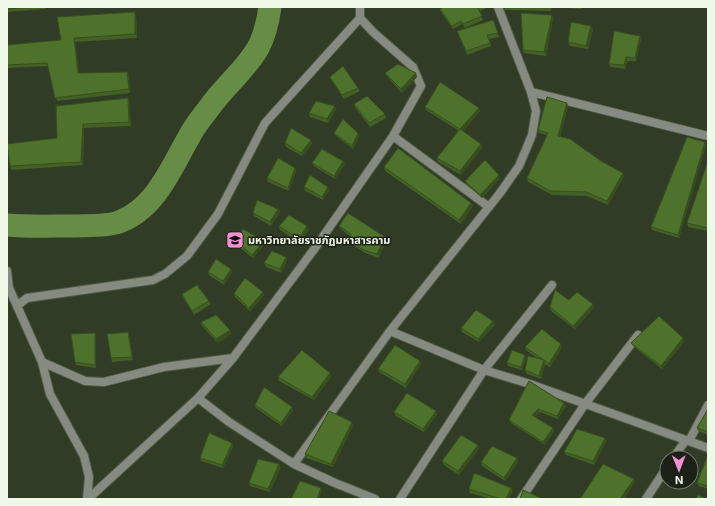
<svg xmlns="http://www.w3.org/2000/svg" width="715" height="506" font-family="Inter,'Noto Sans Thai',sans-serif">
  <rect width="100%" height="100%" fill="#303c26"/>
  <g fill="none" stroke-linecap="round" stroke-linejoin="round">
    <path stroke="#678c45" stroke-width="23" d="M7,225c21,2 43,1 64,1 14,-1 35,1 48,-4 37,-14 52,-54 70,-85 6,-12 15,-22 23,-33 14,-19 34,-35 46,-56 7,-13 10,-27 12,-41"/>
    <g stroke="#4f5a45" stroke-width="10">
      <path id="street" d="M360,7v11l13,14 40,35 8,19 -28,50 -78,112 -82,110 -35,40 31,24 65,42 41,19 40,16
        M531,92l177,44
        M393,136l96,71
        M7,271l2,17 33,74 8,32 34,62 5,21 -2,22
        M18,305l9,-7 126,-18 12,-6 22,-18 31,-42 47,-91 95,-105
        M390,331l94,39 46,14 178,64
        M42,362l43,19 19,1 60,-15 69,-9
        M689,441l19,-36
        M673,458l13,-18
        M294,464l96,-133 110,-138 19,-27 13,-31 4,-24 -5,-19 -33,-85
        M88,499l110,-101
        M400,499l84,-129 68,-85
        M521,499l64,-95 53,-69
        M646,499l21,-32"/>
    </g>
    <use href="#street" stroke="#858b80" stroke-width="8"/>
  </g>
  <path fill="#436125" d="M7,7h38v2l-38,3z
    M444,7h41v2l-6,2 4,9 -18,8 -3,-4 -9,5 -12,-17 -1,-3z
    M504,7h48l-1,4 -46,-1z
    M567,7h15v2l-15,-1z
    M136,15l1,23 -62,4 4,31 50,2 1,18 -73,8 -9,-35 -40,2 -1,-2v-21l54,-5z
    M553,18l-7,38 -22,-3 -1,-3z
    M493,20l6,17 -10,2 2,7 -24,9 -10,-24z
    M591,26l2,4 -5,19 -18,-3 -2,-4z
    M641,39l-5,22h-9l-2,8 -15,-2 -1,-3z
    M385,73h31l1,4 -15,16 -15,-17z
    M330,77l28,11 2,3 -16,8 -13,-19z
    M128,98l1,3 2,25 -47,2 -1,37 -72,5 -1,-4 47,-28z
    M567,103l1,3 -8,31 41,24 23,15 -16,29 -21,-9 -35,-1 -24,-13 -1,-4 20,-43 -8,-2 -1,-3z
    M354,104l31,10 1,4 -16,9 -15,-20z
    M425,107l54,1 1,3 -17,20 19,17 -21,27 -23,-13 -1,-4 22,-27 -33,-21z
    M336,109l-8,14 -18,-6 -1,-4z
    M334,133h24l1,4 -6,12 -17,-13z
    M311,140l1,4 -10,12 -16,-9 -1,-4z
    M705,142l1,3 -27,93 -27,-8 -1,-3z
    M343,161l2,3 -10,15 -21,-13 -2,-3z
    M708,161v70l-20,-4 -1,-4z
    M384,167l87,36 2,3 -12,18 -76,-53z
    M295,168l1,3 -7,20 -21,-9 -1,-4z
    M500,178l-18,20 -15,-13 -2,-4z
    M304,187l25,3 -6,10 -18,-9z
    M278,209l2,3 -9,14 -17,-10 -1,-3z
    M279,226l30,3 -9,14 -20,-13z
    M339,226l47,14 -7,18 -14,-5 -15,-10 -1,-3 1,-4 -9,-7z
    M235,241h29l1,3 -12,14 -17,-13z
    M286,257l1,3 -6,13 -15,-6 -2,-4z
    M231,269l1,3 -8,13 -15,-10 -1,-3z
    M263,292l1,3 -14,16 -15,-14 -1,-4z
    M182,294l27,7 2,3 -17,11 -11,-17z
    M569,300l24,4 1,4 -19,21 -24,-18 -1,-4z
    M493,321l2,4 -16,17 -17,-10 -1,-4z
    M201,322l29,8 1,4 -13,9 -16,-17z
    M128,332l1,3 4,25 -21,2 -1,-4z
    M95,333l1,3v32l-20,-3 -1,-3z
    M683,338l1,4 -22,27 -29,-23 -2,-3z
    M525,347l37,1 -12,19 -5,-3 -4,15 -14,-5 -2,-4 13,-11 -12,-9z
    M526,358l-4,12 -14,-4 -1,-3z
    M421,364l-15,24 -27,-16 -1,-3z
    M330,373l1,4 -17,23 -35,-19 -1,-4z
    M529,381l35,22 2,3 -8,13 -18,-7 -5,5 18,11 1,3 -9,14 -34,-22 -2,-3z
    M255,405l38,5 -11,16 -26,-18z
    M708,409v26l-10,-4 -1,-3z
    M394,412l43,2 -13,18 -28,-16z
    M353,425l-20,42 -27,-9 -1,-4z
    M605,438l1,3 -12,24 -28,-10 -2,-3z
    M232,443l1,3 -10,22 -22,-7 -1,-3z
    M479,448l-20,27 -15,-10 -2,-4z
    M708,458v31l-9,-3 -2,-3z
    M481,462h37l-13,19 -23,-15z
    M281,467l-11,25 -20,-6 -1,-3z
    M511,488l1,3 -3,8h-18l-21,-6 -1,-4z"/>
  <path fill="#374f1e" d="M135,12l1,3 1,23 -2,-4z
    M552,15l1,3 -7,38 -2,-4z
    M591,26l2,4 -5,19 -2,-3z
    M640,36l1,3 -5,22 -1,-3z
    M74,38l1,4 4,34 -1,-3z
    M626,57l1,4 -2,8 -1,-4z
    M127,72l2,3 1,18 -1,-4z
    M416,73l1,4 -15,16 -1,-4z
    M128,98l1,3 2,25 -2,-4z
    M567,103l1,3 -9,33 -1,-3z
    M335,106l1,3 -8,14 -1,-4z
    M479,108l1,3 -18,22 -2,-4z
    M83,124l1,4 -1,37 -2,-3z
    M358,133l1,4 -6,12 -1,-3z
    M311,140l1,4 -10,12 -1,-3z
    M705,142l1,3 -27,93 -1,-3z
    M481,144l1,4 -21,27 -1,-4z
    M343,161l2,3 -10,15 -1,-3z
    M295,168l1,3 -7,20 -1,-3z
    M623,173l1,3 -16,29 -1,-4z
    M499,175l1,3 -18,20 -2,-3z
    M328,187l1,3 -6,10 -1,-3z
    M471,203l2,3 -12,18 -2,-4z
    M278,209l2,3 -9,14 -1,-4z
    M307,226l2,3 -9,14 -1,-4z
    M385,237l1,3 -7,18 -2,-4z
    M264,241l1,3 -12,14 -1,-3z
    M286,257l1,3 -6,13 -1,-4z
    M231,269l1,3 -8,13 -1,-4z
    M263,292l1,3 -14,16 -1,-3z
    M593,304l1,4 -19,21 -2,-3z
    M493,321l2,4 -16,17 -1,-3z
    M230,330l1,4 -13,9 -2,-4z
    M128,332l1,3 4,25 -1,-3z
    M95,333l1,3v32l-1,-3z
    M683,338l1,4 -22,27 -1,-3z
    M561,344l1,4 -12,19 -1,-3z
    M525,355l1,3 -4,12 -1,-3z
    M544,360l1,4 -4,15 -2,-3z
    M420,361l1,3 -15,24 -1,-4z
    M330,373l1,4 -17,23 -2,-3z
    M564,403l2,3 -8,13 -1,-3z
    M292,407l1,3 -11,16 -1,-3z
    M538,409l2,3 -7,7 -1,-4z
    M436,411l1,3 -13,18 -1,-3z
    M352,422l1,3 -20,42 -2,-3z
    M553,428l1,3 -9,14 -2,-3z
    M605,438l1,3 -12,24 -1,-4z
    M232,443l1,3 -10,22 -1,-3z
    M478,445l1,3 -20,27 -1,-4z
    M517,458l1,4 -13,19 -1,-3z
    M279,464l2,3 -11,25 -2,-3z
    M634,479l1,3 -11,17h-4z
    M321,488l1,3 -3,8h-2z
    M511,488l1,3 -3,8h-3z"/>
  <path fill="#4e712b" stroke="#374f1e" d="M7,7h23l-23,2z
    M444,7h36l-2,1 4,8 -19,8 -2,-3 -9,5 -12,-17z
    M135,12v22l-61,4 4,35 49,-1 2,17 -74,9 -8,-35 -40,2v-20l54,-5 -4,-23z
    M521,13l31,2 -8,37 -21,-2z
    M493,20l5,13 -11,2 3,8 -24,8 -9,-20z
    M571,22l20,4 -5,20 -18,-4z
    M614,31l26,5 -5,22 -9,-1 -2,8 -15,-1z
    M398,64l18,9 -15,16 -16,-16z
    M343,66l15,22 -16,7 -12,-18z
    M440,82l39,26 -19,21 -35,-22z
    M367,96l18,18 -16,9 -15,-19z
    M547,97l20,6 -9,33 12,3 31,22 22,12 -16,28 -21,-9 -36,-1 -23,-13 21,-45 -10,-3z
    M128,98l1,24 -46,2 -2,38 -71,4 -3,-22 50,-6 -1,-32z
    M316,101l19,5 -8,13 -18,-6z
    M343,119l15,14 -6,13 -18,-13z
    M291,128l20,12 -10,13 -16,-10z
    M460,129l21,15 -21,27 -23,-13z
    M687,137l18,5 -27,93 -27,-8z
    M398,148l73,55 -12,17 -75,-53z
    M322,149l21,12 -9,15 -22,-13z
    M278,158l17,10 -7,20 -21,-10z
    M485,160l14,15 -19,20 -15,-14z
    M708,161v67l-21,-5z
    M310,175l18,12 -6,10 -18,-10z
    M257,200l21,9 -8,13 -17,-9z
    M348,213l37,24 -8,17 -14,-4 -14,-10 2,-6 -12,-8z
    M289,215l18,11 -8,13 -20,-13z
    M243,229l21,12 -12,14 -17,-14z
    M272,251l14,6 -6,12 -16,-6z
    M216,259l15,10 -8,12 -15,-9z
    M245,278l18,14 -14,16 -15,-15z
    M197,285l12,16 -17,10 -10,-17z
    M555,290l14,10 8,-8 16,12 -20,22 -23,-19z
    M476,310l17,11 -15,18 -17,-11z
    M216,315l14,15 -14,9 -15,-17z
    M659,316l24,22 -22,28 -30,-23z
    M542,329l19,15 -12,20 -5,-4 -5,16 -14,-6 3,-14 16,4 -19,-13z
    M128,332l4,25 -21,1 -4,-24z
    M95,333v32l-20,-3 -4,-28z
    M395,345l25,16 -15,23 -27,-15z
    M302,350l28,23 -18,24 -34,-20z
    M512,350l13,5 -4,12 -14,-4z
    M529,381l35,22 -7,13 -19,-7 -6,6 21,13 -10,14 -34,-22z
    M264,387l28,20 -11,16 -26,-18z
    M407,393l29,18 -13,18 -29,-17z
    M708,409v23l-11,-4z
    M329,411l23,11 -21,42 -26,-10z
    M577,429l28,9 -12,23 -29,-9z
    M209,433l23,10 -10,22 -22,-7z
    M461,435l17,10 -20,26 -16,-10z
    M492,446l25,12 -13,20 -23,-16z
    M707,457l1,1v28l-11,-3z
    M258,459l21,5 -11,25 -19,-6z
    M603,464l31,15 -14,20h-40z
    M474,473l37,15 -5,11h-5l-32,-10z
    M300,481l21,7 -4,11h-26z
    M523,490l20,9h-23z
    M698,495l10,4h-12z"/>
  <defs>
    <g id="university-square" transform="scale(0.9)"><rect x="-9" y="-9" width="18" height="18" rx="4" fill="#f591d2" stroke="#1b2117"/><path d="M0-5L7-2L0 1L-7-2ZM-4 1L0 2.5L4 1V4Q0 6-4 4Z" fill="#111"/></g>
  </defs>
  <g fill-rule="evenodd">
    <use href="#university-square" x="235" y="240"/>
  </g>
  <g text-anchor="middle" stroke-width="3" stroke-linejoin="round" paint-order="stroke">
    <g font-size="11" font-weight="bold" fill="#f0f8ea" stroke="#1b2117" text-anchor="start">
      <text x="248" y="244">มหาวิทยาลัยราชภัฏมหาสารคาม</text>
    </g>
  </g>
  <rect width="715" height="506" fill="none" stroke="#f0f8ea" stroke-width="16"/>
  <g transform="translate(679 470) rotate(179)"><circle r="19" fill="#1b2117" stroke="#70776b"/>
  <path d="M0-3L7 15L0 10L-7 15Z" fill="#f591d2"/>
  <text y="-6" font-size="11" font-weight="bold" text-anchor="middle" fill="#f0f8ea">N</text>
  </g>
</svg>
